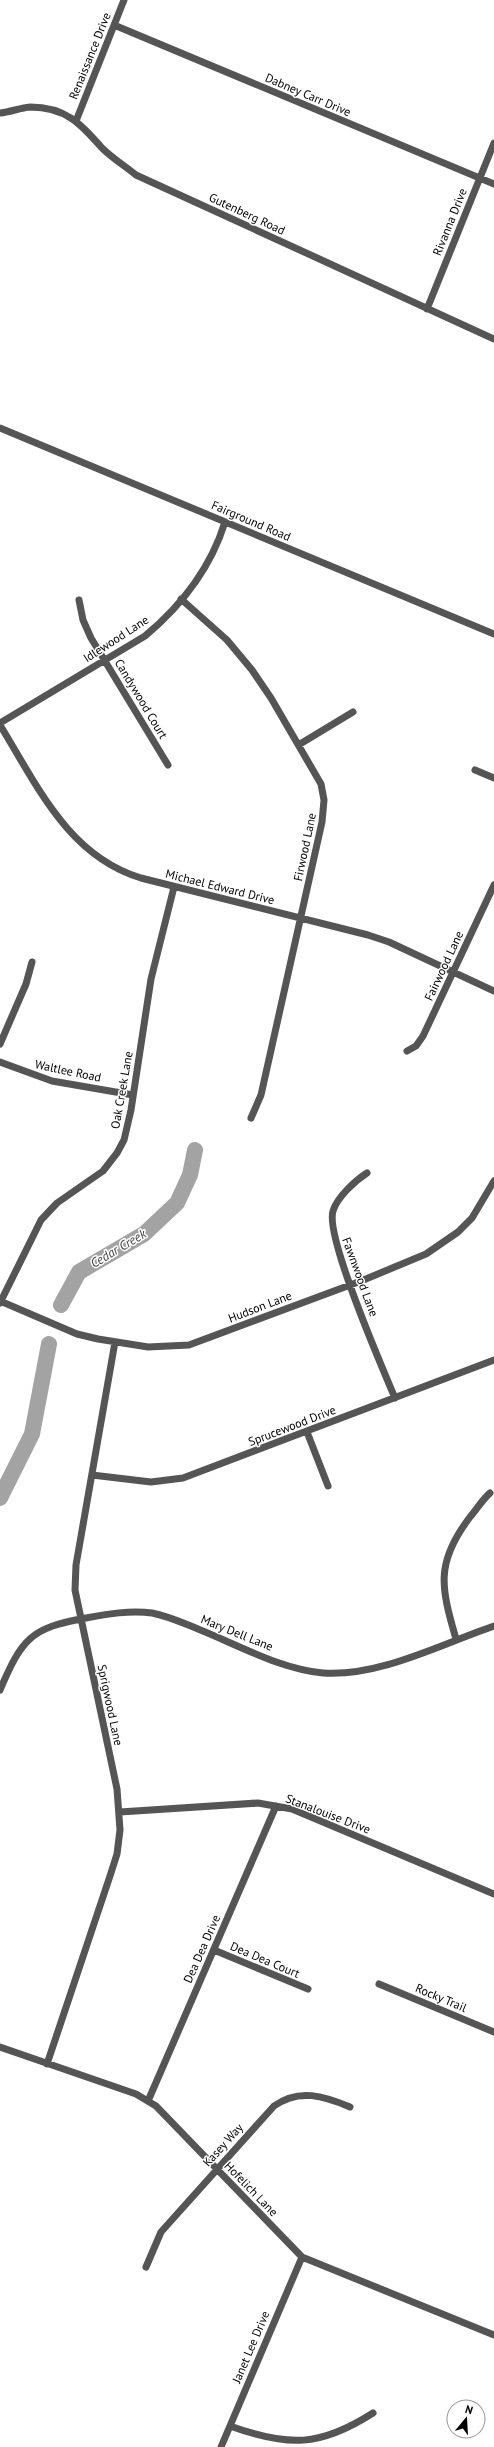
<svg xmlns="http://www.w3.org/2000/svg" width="494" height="2447" font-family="'PT Sans',sans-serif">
  <rect width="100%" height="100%" fill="#fff"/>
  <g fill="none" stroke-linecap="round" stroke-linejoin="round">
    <path stroke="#a3a3a3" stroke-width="16" d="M61,1305l18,-33 65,-38 33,-31 13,-28 5,-25
      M0,1498l32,-64 17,-90"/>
    <path stroke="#555" stroke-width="7" d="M114,25l380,159
      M0,113c10,-1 20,-5 30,-6 36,0 51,17 72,41 10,10 23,18 34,27l358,164
      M76,121l48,-121
      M427,309l67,-166
      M0,428l494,206
      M181,599l46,41 25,30 19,28 50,86 3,16 -2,22 -61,273 -10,23
      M79,600l4,20 8,18 77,127
      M0,723l145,-87c36,-30 66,-69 80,-114
      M0,725c37,60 68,131 141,153l227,57 21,7 105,49
      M300,744l53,-32
      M475,770l19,8
      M0,1044l26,-60 6,-22
      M407,1051l9,-5 7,-10 71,-151
      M0,1062l52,19 81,14
      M367,1173c-11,7 -30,24 -34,38 -8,25 49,156 62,187
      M0,1301l77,33 21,5 50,8 41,-2 172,-64 65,-27 32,-22 14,-14 22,-37
      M0,1303l41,-83 16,-17 46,-32 14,-18 7,-13 7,-30 20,-131 23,-92
      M307,1432l21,54
      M92,1475l59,7 32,-4 311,-118
      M456,1639c-15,-52 -21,-76 14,-122 7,-8 12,-17 20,-24
      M0,1690c22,-51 30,-62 86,-72 22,-4 44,-8 66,-5 16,3 31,10 46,16 40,16 82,40 125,44 56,4 118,-29 171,-47
      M120,1812l138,-9 34,6 202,85
      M214,1950l94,39
      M379,1984l115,48
      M0,2047l136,47 20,12 146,151 192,78
      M47,2064l63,-188 7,-22 3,-24 -3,-41 -42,-199 1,-25 39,-223
      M148,2101l128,-295
      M146,2267l15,-35 113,-126c25,-18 50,-10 76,1
      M230,2426c58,21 90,21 143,-13
      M221,2447l81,-190"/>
  </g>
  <g text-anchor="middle" stroke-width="3" stroke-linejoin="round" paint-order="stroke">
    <g font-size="12" fill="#000" stroke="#fff">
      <text transform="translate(90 56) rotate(-68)" y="4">Renaissance Drive</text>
      <text transform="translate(308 95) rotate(23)" y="4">Dabney Carr Drive</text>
      <text transform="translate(247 214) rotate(25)" y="4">Gutenberg Road</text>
      <text transform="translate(450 222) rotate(-68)" y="4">Rivanna Drive</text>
      <text transform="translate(251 521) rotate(23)" y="4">Fairground Road</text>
      <text transform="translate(116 639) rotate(-33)" y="4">Idlewood Lane</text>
      <text transform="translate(141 699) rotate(59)" y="4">Candywood Court</text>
      <text transform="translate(305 847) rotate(-78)" y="4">Firwood Lane</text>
      <text transform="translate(220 887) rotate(14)" y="4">Michael Edward Drive</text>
      <text transform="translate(444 966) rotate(-65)" y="4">Fairwood Lane</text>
      <text transform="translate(68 1071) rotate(12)" y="4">Waltlee Road</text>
      <text transform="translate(122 1090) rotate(-80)" y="4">Oak Creek Lane</text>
      <text transform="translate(360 1277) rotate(70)" y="4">Fawnwood Lane</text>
      <text transform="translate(260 1307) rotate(-21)" y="4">Hudson Lane</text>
      <text transform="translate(292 1426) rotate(-21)" y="4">Sprucewood Drive</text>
      <text transform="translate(237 1633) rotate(22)" y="4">Mary Dell Lane</text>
      <text transform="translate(110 1705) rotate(78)" y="4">Sprigwood Lane</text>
      <text transform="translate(328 1814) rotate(21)" y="4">Stanalouise Drive</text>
      <text transform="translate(202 1949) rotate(-66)" y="4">Dea Dea Drive</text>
      <text transform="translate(265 1960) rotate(23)" y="4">Dea Dea Court</text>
      <text transform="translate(441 1998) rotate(23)" y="4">Rocky Trail</text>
      <text transform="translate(223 2145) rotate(-48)" y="4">Kasey Way</text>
      <text transform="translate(251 2189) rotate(46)" y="4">Hofelich Lane</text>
      <text transform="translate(251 2347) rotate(-67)" y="4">Janet Lee Drive</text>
    </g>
    <g font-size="13" font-style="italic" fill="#444" stroke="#fff">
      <text transform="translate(118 1248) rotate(-31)" y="5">Cedar Creek</text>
    </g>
  </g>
  <g transform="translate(466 2419) rotate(18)"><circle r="19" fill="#ffffff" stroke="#999999"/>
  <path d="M0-3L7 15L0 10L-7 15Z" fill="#000000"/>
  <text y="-6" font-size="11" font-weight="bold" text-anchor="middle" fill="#000000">N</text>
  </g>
</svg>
